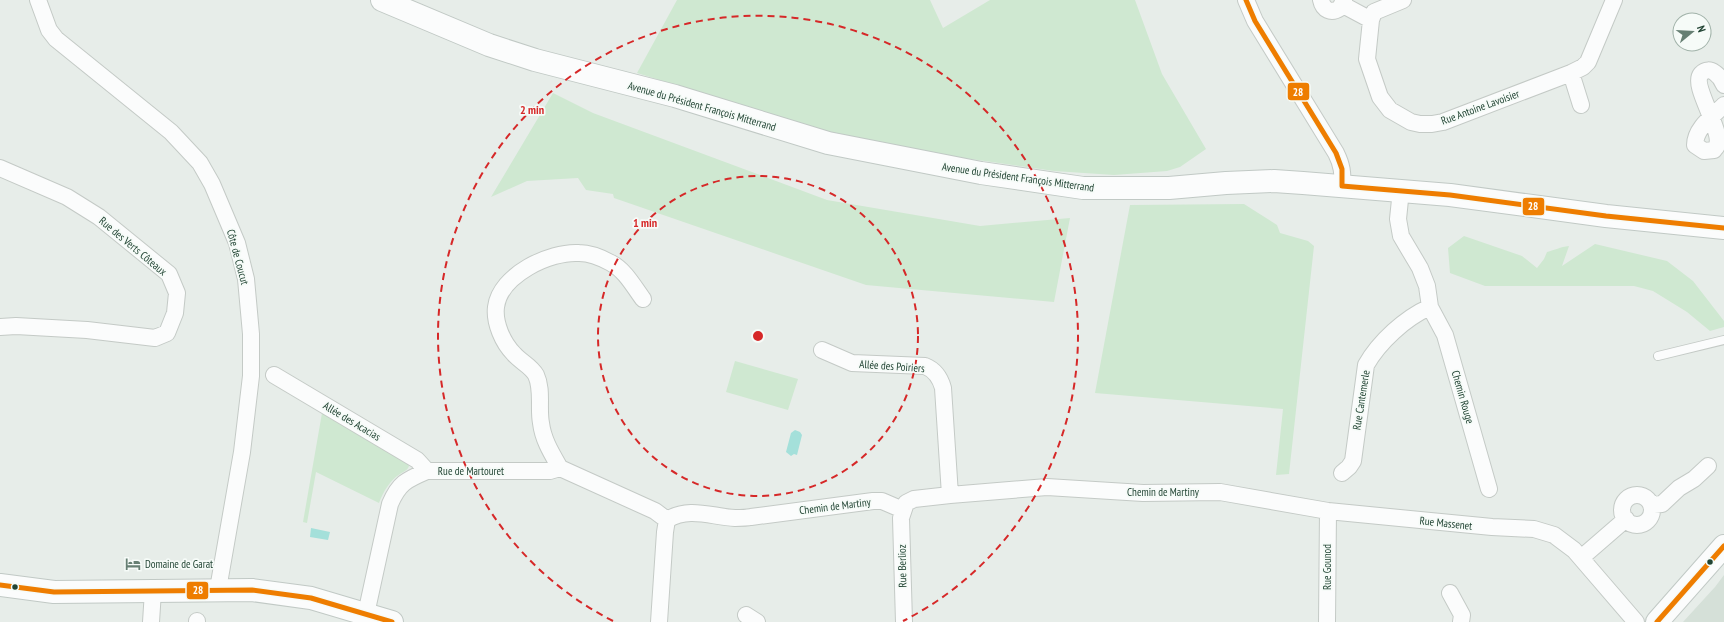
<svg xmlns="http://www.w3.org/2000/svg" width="1724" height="622" font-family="'PT Sans Narrow',sans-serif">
  <rect width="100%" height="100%" fill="#e7ede9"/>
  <path fill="#d5e0d8" d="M1724,575v47h-41l32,-35z"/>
  <path fill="#cfe8d1" d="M677,0h253l13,28 47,-28h145l27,74 44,75 -26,18 -13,4 -53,4 -60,-4 -104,-15 -88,-16 -45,-11 -180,-56z
    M553,93l40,20 234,87 153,26 90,-8 -16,84 -188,-17 -252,-87 -1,-4 -27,-4 -8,-12 -51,3 -36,16z
    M1244,204l33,21 3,8 28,8 6,5 -25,228 -13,1 7,-66 -188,-16 35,-188z
    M1464,236l58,20 15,12 7,-9 3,-7c8,-2 13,-5 22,-6l-7,20 33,-22 72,17 26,20 31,40v6l-14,4 -23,-19 -34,-21 -19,-5h-149l-35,-13 -2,-25z
    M735,361l63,18 -10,31 -62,-18z
    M322,413l85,49 2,4c-2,5 -5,5 -9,8 -10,6 -17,18 -21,29l-63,-31 -9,51 -4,-1z"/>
  <path fill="#a4e0da" d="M795,430l5,2 2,3 -5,20 -3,-1 -3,2 -5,-4 5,-19z
    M311,528l19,4 -2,8 -18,-3z"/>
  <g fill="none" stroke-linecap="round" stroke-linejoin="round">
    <g stroke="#c4cac6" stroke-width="10">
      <path id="lane" d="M1658,356l66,-16"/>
    </g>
    <g stroke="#c4cac6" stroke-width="18">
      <path id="street" d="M38,0l11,30 7,9 115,93 29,31 12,21 25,59 9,36 5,55v42l-9,76 -24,137
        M1246,0l9,21 81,132c6,12 7,20 6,33
        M1321,0c2,10 10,14 19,8l4,-8
        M1403,0l-29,12 -3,8 -4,39 13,38 10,13 21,12 9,2h12l11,-2 128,-49 12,-6 5,-5 26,-62
        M1343,5l28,15
        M1571,73l10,32
        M1724,85c-3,-8 -14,-21 -23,-11 -10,12 22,56 16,71 0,2 -2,3 -3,5l-10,1 -9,-6c0,-17 18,-29 29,-40
        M0,168l67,29 32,20 70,57 8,19 -2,20 -8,20 -12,5 -68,-8 -71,-4 -16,1
        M1401,190l-3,29 3,17 19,32 7,18 3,21 15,28 44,154
        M822,350l30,13 73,3c10,4 15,11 18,22l7,107
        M274,375l143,85 10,11
        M560,468c-8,-14 -17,-28 -19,-45 -3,-15 2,-33 -5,-48 -5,-9 -15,-13 -22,-21 -11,-11 -20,-31 -18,-47 4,-32 54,-56 83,-54 10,0 23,5 32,10 14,7 23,24 32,36
        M1342,473l7,-6 4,-6 13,-96c13,-23 39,-47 64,-58
        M1622 510a15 15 0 1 1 30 0a15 15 0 1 1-30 0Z
        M1651,505l11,-1 17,-16 15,-9 14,-13
        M1581,558l45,-39
        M1450,593l12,22 -1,7
        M366,614l24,-110c9,-21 16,-24 37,-33h123l10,-3 95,43 12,9
        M746,615l11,7
        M151,622l2,-31
        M197,622v-1
        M659,622l6,-90 2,-12c22,-14 45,-3 68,-2 6,0 11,0 16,-1l122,-16h9l21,9
        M904,622l-3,-104 5,-15 8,-4 36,-4 97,-8 96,6 77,-1 108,19 164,16 42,2 20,6 20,15 62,72
        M1327,622l1,-111"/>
    </g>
    <g stroke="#c1c9c5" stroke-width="24">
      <path id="secondary" d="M382,0l107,45 46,15 140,36 153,47 153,30 102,15h86l57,-5 48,-2 29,2 147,12 156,21 118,12
        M0,585l54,7 198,-2 59,8 81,24
        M1657,622l67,-76"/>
    </g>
    <use href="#lane" stroke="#fbfcfc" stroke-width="8"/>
    <use href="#street" stroke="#fbfcfc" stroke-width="16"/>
    <use href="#secondary" stroke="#fbfcfc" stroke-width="22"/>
    <g stroke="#f6fbf8" stroke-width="8">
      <path id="bus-1" d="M1246,0l9,21 81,132 6,16v17
        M1342,186l108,9 156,21 118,12
        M0,585l54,7 198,-2 59,8 81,24
        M1657,622l67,-76"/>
    </g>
    <use href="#bus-1" stroke="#ee7d00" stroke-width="5"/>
  </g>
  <g fill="none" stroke="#d62828" stroke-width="2" stroke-dasharray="7 5">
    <circle cx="758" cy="336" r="160"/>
    <path d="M613 621A320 320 0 1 1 903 621"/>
  </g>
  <defs>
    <g id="hotel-bare" transform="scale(1.2)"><path d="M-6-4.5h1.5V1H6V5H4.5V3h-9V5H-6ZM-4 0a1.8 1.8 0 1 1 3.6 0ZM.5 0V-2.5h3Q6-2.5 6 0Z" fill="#667f73" stroke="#f6fbf8" stroke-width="2.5" paint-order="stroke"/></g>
  </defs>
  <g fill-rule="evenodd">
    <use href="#hotel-bare" x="133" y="564"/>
  </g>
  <g fill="#214433" stroke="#f6fbf8" stroke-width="1.5">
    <circle cx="1710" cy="562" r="3.5"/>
    <circle cx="15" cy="587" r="3.5"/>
  </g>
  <g text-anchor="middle" stroke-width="3.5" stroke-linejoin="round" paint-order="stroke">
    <g font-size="11" fill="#214433" stroke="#f6fbf8">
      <text transform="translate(702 106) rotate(16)" y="4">Avenue du Président François Mitterrand</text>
      <text transform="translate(1480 107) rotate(-20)" y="4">Rue Antoine Lavoisier</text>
      <text transform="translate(1018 177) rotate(8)" y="4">Avenue du Président François Mitterrand</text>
      <text transform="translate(133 246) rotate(40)" y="4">Rue des Verts Côteaux</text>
      <text transform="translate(238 257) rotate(75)" y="4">Côte de Coucut</text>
      <text transform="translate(892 366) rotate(4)" y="4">Allée des Poiriers</text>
      <text transform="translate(1463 397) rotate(74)" y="4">Chemin Rouge</text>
      <text transform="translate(1361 400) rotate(-81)" y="4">Rue Cantemerle</text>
      <text transform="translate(352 421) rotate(31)" y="4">Allée des Acacias</text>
      <text x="471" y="475">Rue de Martouret</text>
      <text x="1163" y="496">Chemin de Martiny</text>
      <text transform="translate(835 506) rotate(-7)" y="4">Chemin de Martiny</text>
      <text transform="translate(1446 523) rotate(6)" y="4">Rue Massenet</text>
      <text transform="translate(902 566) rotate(-91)" y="4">Rue Berlioz</text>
      <text transform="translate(1327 567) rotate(-90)" y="4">Rue Gounod</text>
    </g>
    <g font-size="11" fill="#214433" stroke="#f6fbf8" text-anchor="start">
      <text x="145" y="568">Domaine de Garat</text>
    </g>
  </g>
  <circle cx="758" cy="336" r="6" fill="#d62828" stroke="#f6fbf8" stroke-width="2"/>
  <g font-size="12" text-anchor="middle" font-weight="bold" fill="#d62828" stroke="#f6fbf8" stroke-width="3.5" stroke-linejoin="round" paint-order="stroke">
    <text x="532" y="114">2 min</text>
    <text x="645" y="227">1 min</text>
  </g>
  <g stroke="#f6fbf8" stroke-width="1.5">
    <rect x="1287" y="82" width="23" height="19" rx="4" fill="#ee7d00"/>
    <rect x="1522" y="197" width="23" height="19" rx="4" fill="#ee7d00"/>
    <rect x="186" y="581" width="23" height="19" rx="4" fill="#ee7d00"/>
  </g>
  <g font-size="11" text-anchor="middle" font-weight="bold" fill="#fff">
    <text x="1298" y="96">28</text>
    <text x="1533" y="210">28</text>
    <text x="198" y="594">28</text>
  </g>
  <g transform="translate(1692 32) rotate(72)"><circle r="19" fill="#f6fbf8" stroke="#a1b2a9"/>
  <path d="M0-3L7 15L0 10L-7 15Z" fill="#667f73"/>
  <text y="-6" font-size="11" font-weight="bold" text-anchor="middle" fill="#214433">N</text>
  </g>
</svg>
